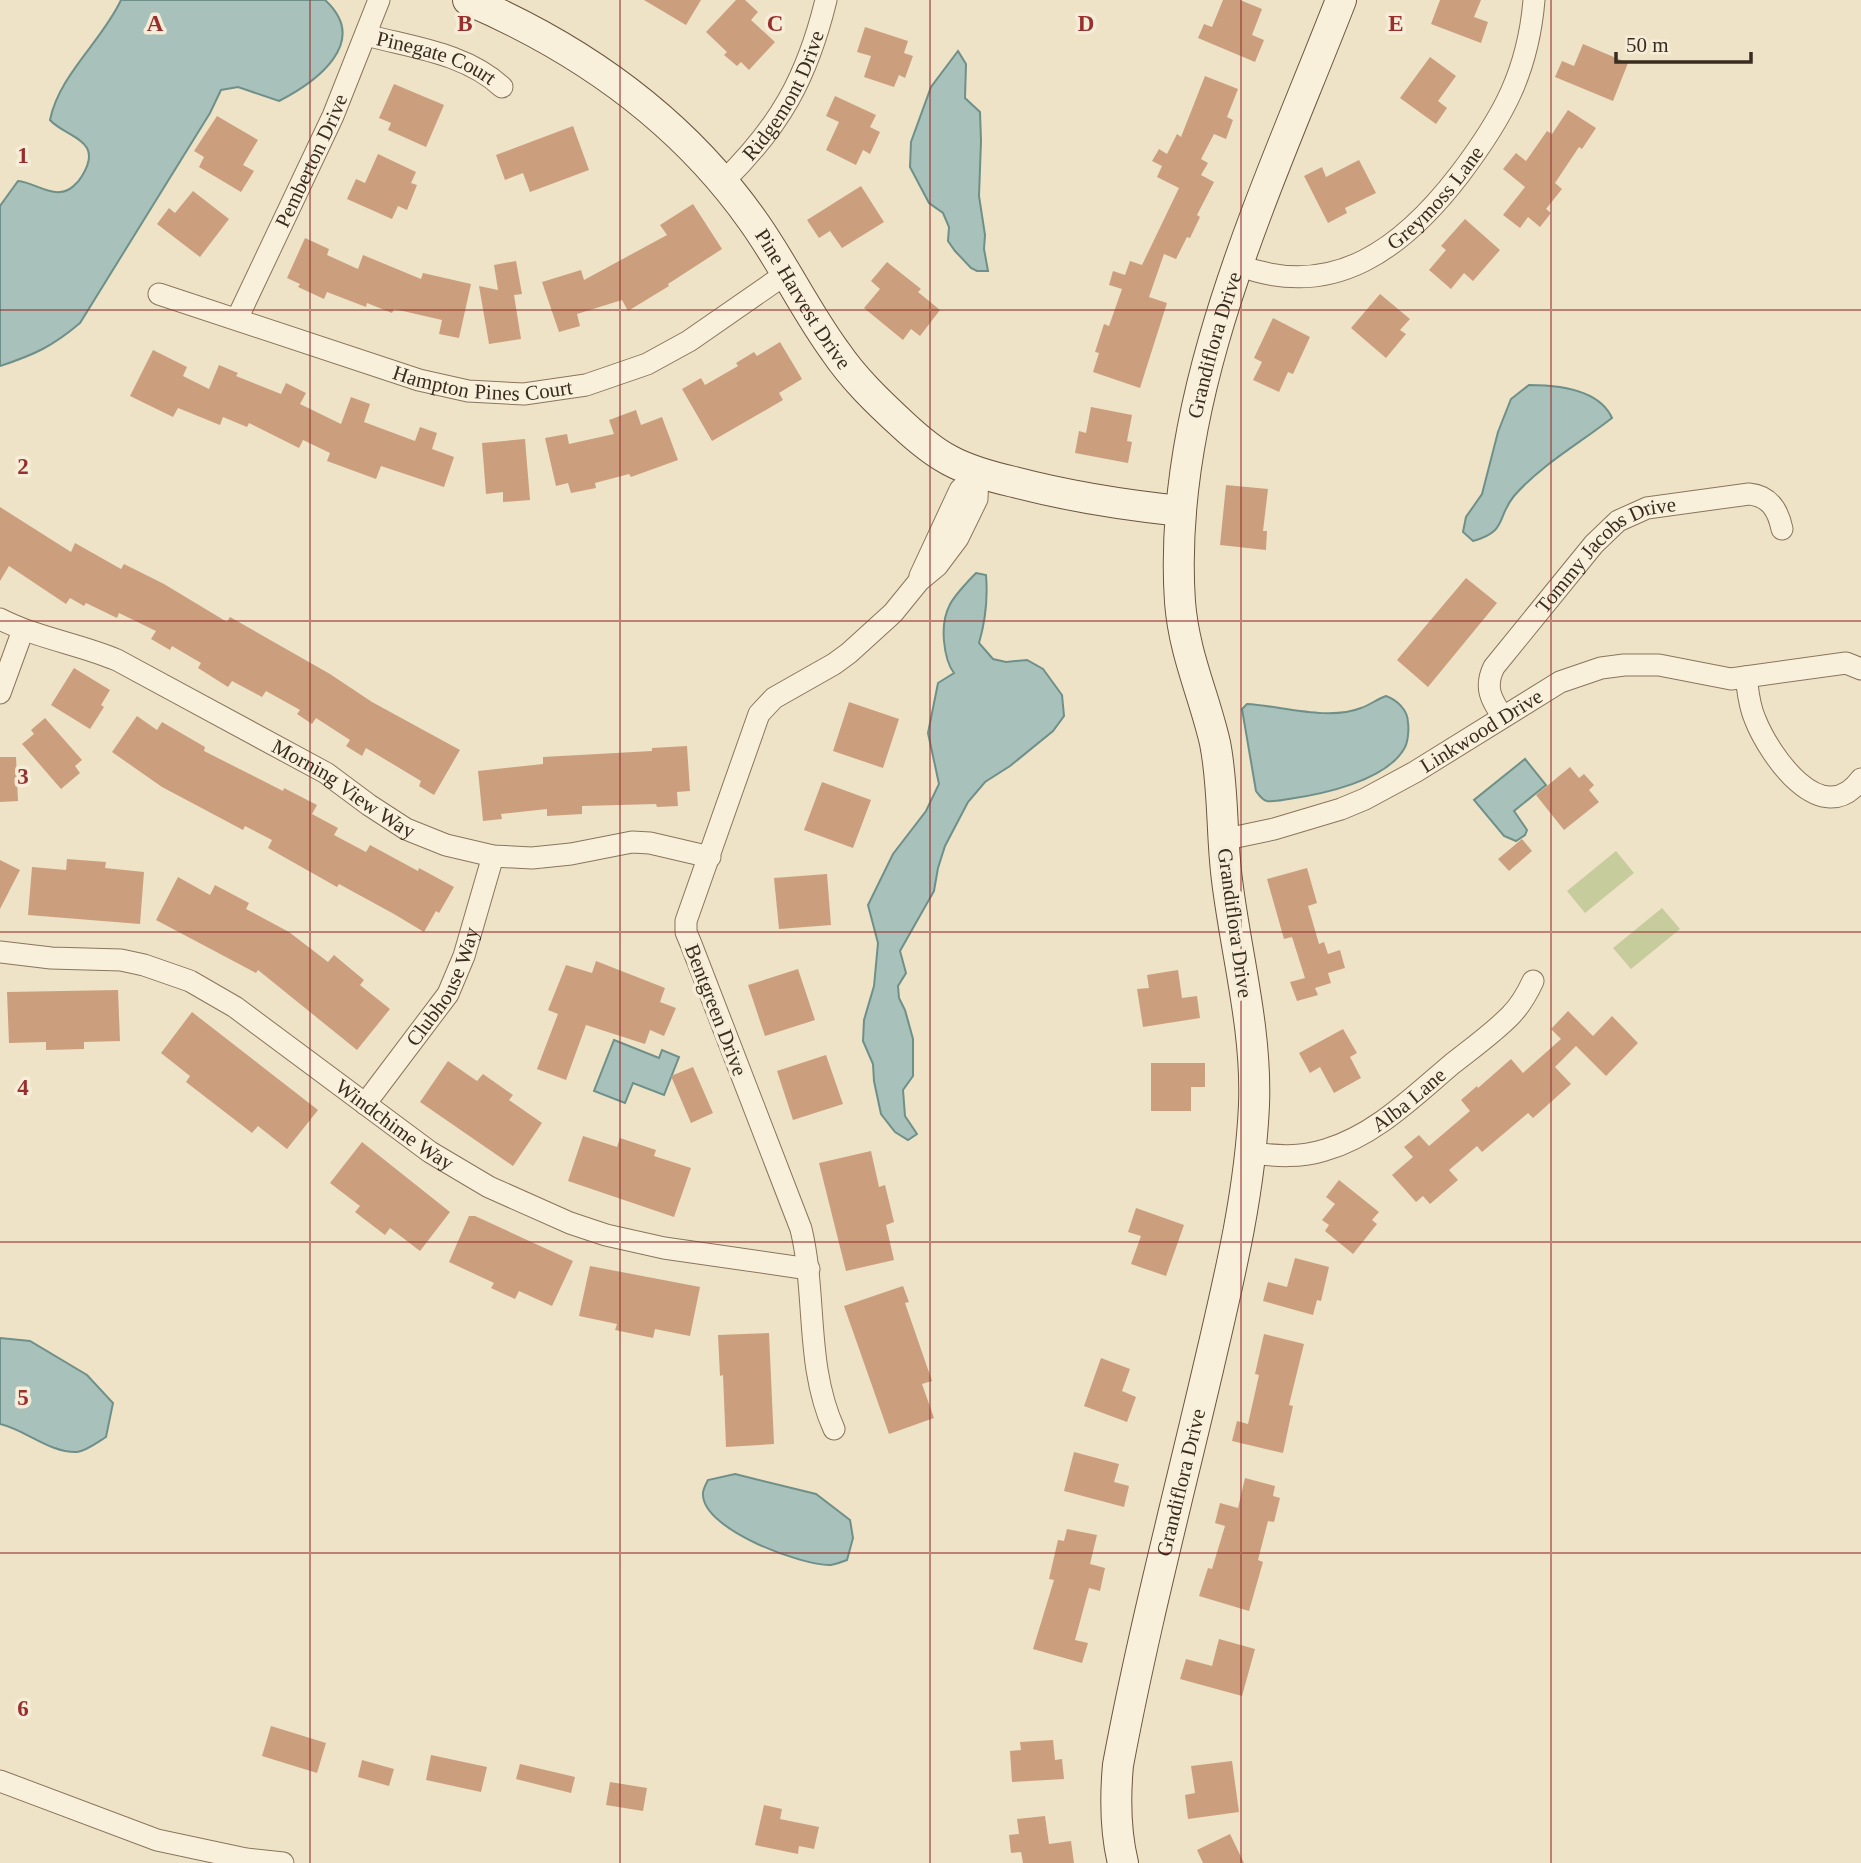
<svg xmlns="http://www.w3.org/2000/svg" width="1861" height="1863" font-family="Georgia,serif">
  <rect width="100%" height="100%" fill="#eee3c7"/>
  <path fill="#c6cc9b" d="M1616,851l18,22 -49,40 -18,-22z
    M1662,908l18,21 -49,40 -18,-21z"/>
  <path fill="#a8c2bb" stroke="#6f9089" stroke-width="2" d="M121,0h204c46,42 -9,82 -46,101l-41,-14 -17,3 -11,23 -130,210c-27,23 -46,32 -80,43v-160l18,-25c14,1 29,13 42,11 9,0 18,-9 22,-16 23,-37 -16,-38 -32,-56 9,-45 52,-79 71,-120z
    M958,51l8,13 -1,34 15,14 1,29 -2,55 6,39 -1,14 4,22h-11l-6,-3 -16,-17 -7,-10 1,-14 -6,-14 -14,-10 -19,-36 1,-25 20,-55z
    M1529,385c28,0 70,4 83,33 -32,25 -71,47 -98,78 -18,22 -6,35 -41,45l-10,-9 3,-15 16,-23 16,-62 13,-33z
    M976,573l10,2c2,24 0,44 -7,68l14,16 13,3 21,-2 16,9 19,26 2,21 -11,15 -43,35 -25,16 -17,20 -23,44 -7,22 -4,23 -34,60 6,22 -8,13 1,12 6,12 8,29v37l-10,14 2,26 12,18 -9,6 -13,-8 -14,-18 -7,-33 -1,-17 -10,-23 1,-21 10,-34 4,-43 -10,-38 25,-51 33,-43 13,-27 -11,-51 10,-50 16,-10c-7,-9 -9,-21 -10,-32 -3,-33 10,-45 32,-68z
    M1386,696c11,4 22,14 22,27 1,7 0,20 -4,26 -19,32 -81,45 -115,50 -7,1 -15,3 -22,2 -5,-1 -8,-6 -11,-10l-14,-82 5,-5c35,2 81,17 114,4 9,-3 16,-9 25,-12z
    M1525,759l21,26 -32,26 13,19 -2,5 -9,6 -12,-5 -30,-36z
    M614,1040l45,18 3,-8 17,7 -15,38 -31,-12 -8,20 -31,-12z
    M0,1338l30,3 57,34 26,28 -7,34c-8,5 -20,14 -29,15 -27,1 -51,-22 -77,-28z
    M735,1474l81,20 34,26 3,18 -6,22c-5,2 -11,4 -16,5 -29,1 -127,-35 -128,-70 -1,-4 3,-11 5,-15z"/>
  <path fill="#cb9f7e" d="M644,0h57l-15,25z
    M736,0h9l13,12 -7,8 24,22 -26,28 -8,-8 -4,4 -13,-11 3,-3 -21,-20z
    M1223,0h17l22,9 -10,26 12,5 -9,22 -57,-24 6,-14 8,3z
    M1440,0h41l-7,17 14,5 -7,21 -50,-19z
    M865,27l43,14 -4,12 9,3 -8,22 -6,-3 -5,12 -30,-10 7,-21 -14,-4z
    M1583,44l45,19 -15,38 -58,-24 7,-16 12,5z
    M1430,57l26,19 -18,25 9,7 -11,16 -36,-26z
    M1205,76l33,13 -11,28 6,3 -7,19 -12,-5 -13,25 7,4 -7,12 13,7 -17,33 3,2 -10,21 -3,-1 -11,22 -12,-5 -15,43 18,6 -27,85 -47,-16 6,-19 -4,-1 9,-28 5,2 13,-37 -13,-4 4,-14 12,4 5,-14 12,4 37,-77 -22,-11 5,-11 -10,-5 7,-12 8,5 10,-20 4,3z
    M394,84l50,21 -18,42 -38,-17 3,-7 -12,-5z
    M835,96l41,19 -6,12 10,5 -10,22 -7,-4 -7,15 -30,-15 13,-28 -13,-6z
    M1568,110l28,18 -14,21 -3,-2 -24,36 7,6 -16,20 5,4 -11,14 -12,-10 -8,11 -17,-13 22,-28 -22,-18 13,-16 10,8 21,-30 5,3z
    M217,116l41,24 -15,25 11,6 -13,21 -42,-25 5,-10 -10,-6z
    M573,126l16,44 -59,22 -7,-19 -18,7 -9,-25z
    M378,154l38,18 -5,11 6,2 -10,25 -9,-4 -6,13 -45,-20 9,-20 9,4z
    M1359,160l17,33 -31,15 2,5 -19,10 -24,-47 18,-9 4,10z
    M861,186l23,36 -42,26 -12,-17 -11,7 -12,-18z
    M193,191l36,28 -29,38 -43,-33 12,-16 6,5z
    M693,204l29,45 -54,35 1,2 -41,25 -6,-11 -45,14 3,12 -21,6 -17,-50 39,-12 3,10 83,-45 -7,-10z
    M1465,219l35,31 -27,31 -9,-8 -13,16 -22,-19 17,-20 -5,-4z
    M305,238l24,11 -2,6 31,14 5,-14 58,24 2,-6 48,11 -12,54 -20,-4 3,-14 -48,-11 -2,4 -25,-10 -1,4 -39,-15 -3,7 -26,-12 2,-3 -13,-6z
    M516,261l6,33 -8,1 7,44 -32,5 -10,-58 19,4 -4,-25z
    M887,262l34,27 -3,3 22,18 -20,26 -9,-7 -8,11 -39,-32 16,-19 -9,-8z
    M1380,294l30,25 -10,11 6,4 -20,24 -35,-30z
    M1273,318l37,19 -17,37 -5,-2 -9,20 -26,-12 9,-18 -8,-4z
    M780,342l22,37 -23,14 4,7 -71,41 -30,-52 19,-11 4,7 33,-19 -2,-3 18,-11 3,4z
    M153,350l34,17 -4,9 26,13 10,-24 19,8 -2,3 45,18 5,-11 20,10 -6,11 41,20 10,-27 19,7 -6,18 51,19 5,-14 17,6 -5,16 22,8 -10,30 -63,-21 -5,13 -49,-18 3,-8 -27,-13 -4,8 -50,-25 -2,4 -24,-10 -3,8 -42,-17 -5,9 -43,-21z
    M1091,407l41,8 -5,26 5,1 -4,21 -53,-10 4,-22 7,2z
    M636,410l5,15 21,-8 16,43 -47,17 -2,-3 -34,9 1,5 -25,5 -3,-10 -12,3 -11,-48 22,-4 2,10 45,-10 -5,-14z
    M525,439l5,61 -27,2v-10l-17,2 -4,-51z
    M1226,485l42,4 -5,42h4l-1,19 -46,-5z
    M0,507l71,45 4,-9 46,26 3,-5 40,20 63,38 3,-5 100,57 42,28 88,48 -26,45 -15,-9 2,-5 -55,-33 -4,8 -16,-10 4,-6 -34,-22 -4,6 -15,-10 3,-4 -34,-19 -4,6 -30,-16 -4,6 -30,-19 3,-5 -29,-17 -2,4 -19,-11 5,-8 -37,-18 -2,5 -31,-15 -2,3 -14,-8 -4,6 -57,-38 -9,15z
    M1466,578l31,25 -69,84 -31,-27z
    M74,668l36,22 -9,15 3,2 -14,22 -39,-24z
    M849,702l50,17 -16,49 -50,-17z
    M137,716l20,14 5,-8 43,25 -1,4 79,40 1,-3 33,17 -5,9 26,14 -4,7 32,17 4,-7 48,26 1,-3 35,19 -15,26 -3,-2 -12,21 -30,-18 -55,-30 -2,3 -69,-39 4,-8 -27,-14 -2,4 -81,-43 -50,-35z
    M45,718l37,42 -7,6 5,7 -19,16 -39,-45 12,-10 -3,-4z
    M687,746l3,45 -13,1 1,14 -21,1 -1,-3 -74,2v8l-35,2v-7l-46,5 1,5 -19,2 -5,-50 65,-7v-7l109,-6v-3z
    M0,757h16l2,44 -18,1z
    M1570,767l9,11 5,-4 10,11 -5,5 10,12 -35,28 -28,-35z
    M822,782l49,18 -18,48 -49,-18z
    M1522,839l10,12 -23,20 -11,-12z
    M67,859l39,3 -1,6 39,4 -4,52 -112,-9 4,-48 34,3z
    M0,860l20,10 -20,39z
    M1307,868l10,35 -9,3 11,38 5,-2 4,12 12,-4 5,18 -17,5 3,10 -16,5 3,7 -21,6 -7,-19 15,-4 -13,-41 -8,2 -17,-60z
    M827,874l4,51 -52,4 -5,-51z
    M178,877l32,18 5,-10 34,18 -3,6 43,23 39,30 6,-7 30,25 -4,5 30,24 -33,41 -99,-80 -2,3 -100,-53z
    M596,961l69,27 -5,14 16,6 -12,28 -14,-6 -5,14 -59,-19 -20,55 -29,-11 21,-55 -10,-4 18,-45 26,8z
    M798,969l17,51 -50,16 -17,-51z
    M1178,970l4,28 15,-2 3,22 -57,9 -6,-38 12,-1 -2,-13z
    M118,990l2,51 -36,1v7l-38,1v-8l-37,1 -2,-51z
    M1568,1011l25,25 19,-20 26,27 -32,33 -30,-30 -21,21 16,17 -38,34 -5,-5 -46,39 -5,-6 -28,24 9,10 -28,24 -7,-8 -7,6 -24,-27 21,-18 -9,-10 15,-12 10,11 41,-35 -9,-11 16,-14 1,2 33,-29 12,14 38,-34 -10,-10z
    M192,1012l126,98 -31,39 -29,-23 -6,7 -66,-51 4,-6 -29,-23z
    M1343,1029l14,24 -7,4 11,21 -27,15 -14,-26 -10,6 -11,-20z
    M826,1055l17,49 -50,16 -16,-49z
    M448,1061l29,20 6,-7 30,21 -4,5 33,23 -29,43 -93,-64z
    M1151,1063h54v24h-14v24h-40z
    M693,1067l20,46 -22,10 -20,-47z
    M583,1136l34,11 3,-9 36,12 -2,6 37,12 -17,49 -106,-36z
    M362,1142l88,70 -30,39 -30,-23 -5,7 -30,-23 5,-6 -30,-23z
    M871,1151l8,36 6,-2 9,37 -8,3 8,35 -48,11 -27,-108z
    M1339,1180l40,32 -7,8 5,4 -24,30 -28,-23 4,-6 -7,-5 13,-16 -9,-7z
    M1136,1208l48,17 -18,51 -35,-12 10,-28 -13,-4z
    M469,1216h6l98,45 -21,45 -33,-15 -4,8 -24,-11 3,-5 -45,-21z
    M1295,1258l34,9 -8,34 -4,-1 -4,15 -50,-14 5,-19 19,5z
    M590,1266l110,21 -10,49 -35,-7 -2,9 -38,-8 2,-6 -38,-8z
    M903,1286l6,16 -4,1 27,78 -10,3 12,34 -45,16 -45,-128z
    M769,1333l5,111 -48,3 -3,-72 -3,1 -2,-41z
    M1264,1334l40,10 -15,61 4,1 -10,47 -51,-12 5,-20 11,3 11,-49 -4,-1z
    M1101,1358l29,11 -8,22 14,6 -9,25 -43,-16z
    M1074,1452l45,12 -5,18 15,4 -5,21 -60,-16z
    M1245,1478l30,8 -2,10 7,2 -6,24 -6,-1 -10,39 5,2 -14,49 -50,-15 9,-28 4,1 13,-43 -10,-3 5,-20 18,5z
    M1067,1529l30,6 -7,29 15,4 -5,23 -11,-3 -14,52 13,3 -6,20 -49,-14 21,-69 -5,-1 9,-39 6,1z
    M1219,1639l36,10 -13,47 -62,-17 6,-20 26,7z
    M271,1726l55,17 -9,30 -55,-17z
    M1053,1740l2,20 7,-1 2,20 -52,3 -2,-31 11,-1 -1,-8z
    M431,1755l56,12 -6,25 -55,-12z
    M362,1760l32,9 -5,17 -31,-9z
    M1232,1761l7,51 -51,7 -3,-24 10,-2 -4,-27z
    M520,1764l55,13 -4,16 -55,-14z
    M610,1782l37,6 -4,23 -37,-6z
    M764,1805l18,4 -2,10 39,8 -5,22 -15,-3 -1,8 -43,-9z
    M1045,1816l4,28 22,-3 3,22h-51l-2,-11 -10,1 -2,-18 10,-1 -2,-15z
    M1230,1834l14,29h-41l-6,-13z"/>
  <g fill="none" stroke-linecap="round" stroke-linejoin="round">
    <g stroke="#8a755d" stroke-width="23">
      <g id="street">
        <path id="s1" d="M366,35c48,13 99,18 136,52"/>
        <path id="s2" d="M723,182c57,-56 84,-104 103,-182"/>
        <path id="s3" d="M1238,265c96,37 166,-18 222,-91 43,-57 68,-102 74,-174"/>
        <path id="s4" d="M159,294l260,86 49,11 56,3 62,-9 61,-21 42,-23 98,-68"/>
        <path id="s5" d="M237,319l96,-203 46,-116"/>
        <path d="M920,576l40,-86 18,-18"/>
        <path id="s6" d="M0,619c37,19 79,25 117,41l209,113 43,32 37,24 40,16 47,11 39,2 39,-4 61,-12 18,1 60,14"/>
        <path d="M1746,677c2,14 3,29 9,42 14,36 67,113 106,60"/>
        <path d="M0,693l23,-63"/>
        <path id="s7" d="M1503,717c-12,-17 -19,-30 -9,-50l100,-123 24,-23 29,-13 102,-14c21,2 29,16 33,35"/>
        <path id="s8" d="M1222,840l52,-11 67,-20 24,-10 50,-27 145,-90 41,-14 23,-3h35l72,14 115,-16 15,6"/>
        <path id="s9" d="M0,952l51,6 70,2 23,5 46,16 45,26 195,145 59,35 81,36 36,12 58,13 145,21"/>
        <path id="s10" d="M365,1104l83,-110 16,-38 29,-100"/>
        <path id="s11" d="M1251,1153c25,3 49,5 74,-3 49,-14 88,-53 127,-86 19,-15 40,-30 58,-48 10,-10 17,-22 23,-35"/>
        <path d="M834,1429c-29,-64 -17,-133 -33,-200l-110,-285 -5,-12v-11l73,-207 15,-16 60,-34 15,-11 44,-40 26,-32 18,-15 21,-28 19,-39 1,-27"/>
        <path d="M0,1781l157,59 89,19 37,4"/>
      </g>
    </g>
    <g stroke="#6c5640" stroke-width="32">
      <g id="secondary">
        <path id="s12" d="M468,0c114,49 213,119 285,221 30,42 52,89 82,130 19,28 43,51 68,74 14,13 29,26 46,35 20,11 43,17 65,22 57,15 109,23 167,29"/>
        <path id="s13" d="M1123,1863c-8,-33 -8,-65 -5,-98 25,-134 60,-267 91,-400 20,-86 41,-171 45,-260 3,-76 -18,-151 -27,-225 -6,-46 -3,-92 -12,-137 -11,-48 -31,-89 -35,-141 -14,-206 88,-414 161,-602"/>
      </g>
    </g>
    <use href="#street" stroke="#f8f0db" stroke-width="21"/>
    <use href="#secondary" stroke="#f8f0db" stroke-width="30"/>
  </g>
  <path fill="none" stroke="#982f2e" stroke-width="2" stroke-opacity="0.55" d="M310,0v1863M620,0v1863M930,0v1863M1241,0v1863M1551,0v1863M0,310h1861M0,621h1861M0,932h1861M0,1242h1861M0,1553h1861"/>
  <g text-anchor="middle" stroke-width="7" stroke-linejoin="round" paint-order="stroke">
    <g font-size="21" fill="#3a2d20" stroke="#f5edd7">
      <text dy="7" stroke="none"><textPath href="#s1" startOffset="74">Pinegate Court</textPath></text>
      <text dy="7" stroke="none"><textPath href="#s2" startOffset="107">Ridgemont Drive</textPath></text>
      <text dy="7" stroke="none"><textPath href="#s5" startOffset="175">Pemberton Drive</textPath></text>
      <text dy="7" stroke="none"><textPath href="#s3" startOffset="226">Greymoss Lane</textPath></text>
      <text dy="7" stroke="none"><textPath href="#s12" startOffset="458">Pine Harvest Drive</textPath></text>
      <text dy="7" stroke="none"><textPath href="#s13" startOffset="1544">Grandiflora Drive</textPath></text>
      <text dy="7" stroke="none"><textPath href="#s4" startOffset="338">Hampton Pines Court</textPath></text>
      <text dy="7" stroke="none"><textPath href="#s7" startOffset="217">Tommy Jacobs Drive</textPath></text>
      <text dy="7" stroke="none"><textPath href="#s8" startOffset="284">Linkwood Drive</textPath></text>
      <text dy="7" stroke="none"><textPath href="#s6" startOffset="385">Morning View Way</textPath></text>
      <text transform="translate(1235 923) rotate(82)" y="7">Grandiflora Drive</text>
      <text dy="7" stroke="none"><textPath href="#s10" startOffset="142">Clubhouse Way</textPath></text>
      <text transform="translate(716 1010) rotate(69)" y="7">Bentgreen Drive</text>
      <text dy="7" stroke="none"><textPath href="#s11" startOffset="173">Alba Lane</textPath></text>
      <text dy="7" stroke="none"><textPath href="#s9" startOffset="444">Windchime Way</textPath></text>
      <text dy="7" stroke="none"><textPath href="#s13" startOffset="388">Grandiflora Drive</textPath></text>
    </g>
  </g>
  <g font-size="23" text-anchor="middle" font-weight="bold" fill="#982f2e" stroke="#f5edd7" stroke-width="7" stroke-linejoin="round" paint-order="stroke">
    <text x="155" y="31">A</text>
    <text x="465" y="31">B</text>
    <text x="775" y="31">C</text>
    <text x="1086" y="31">D</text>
    <text x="1396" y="31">E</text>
    <text x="23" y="163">1</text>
    <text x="23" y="474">2</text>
    <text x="23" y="784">3</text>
    <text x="23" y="1095">4</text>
    <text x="23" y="1405">5</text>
    <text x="23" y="1716">6</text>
  </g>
  <path d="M1616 52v10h135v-10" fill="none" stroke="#3a2d20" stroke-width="3.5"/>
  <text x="1626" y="52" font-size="21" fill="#3a2d20" stroke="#f5edd7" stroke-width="5" paint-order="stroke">50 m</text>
</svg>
